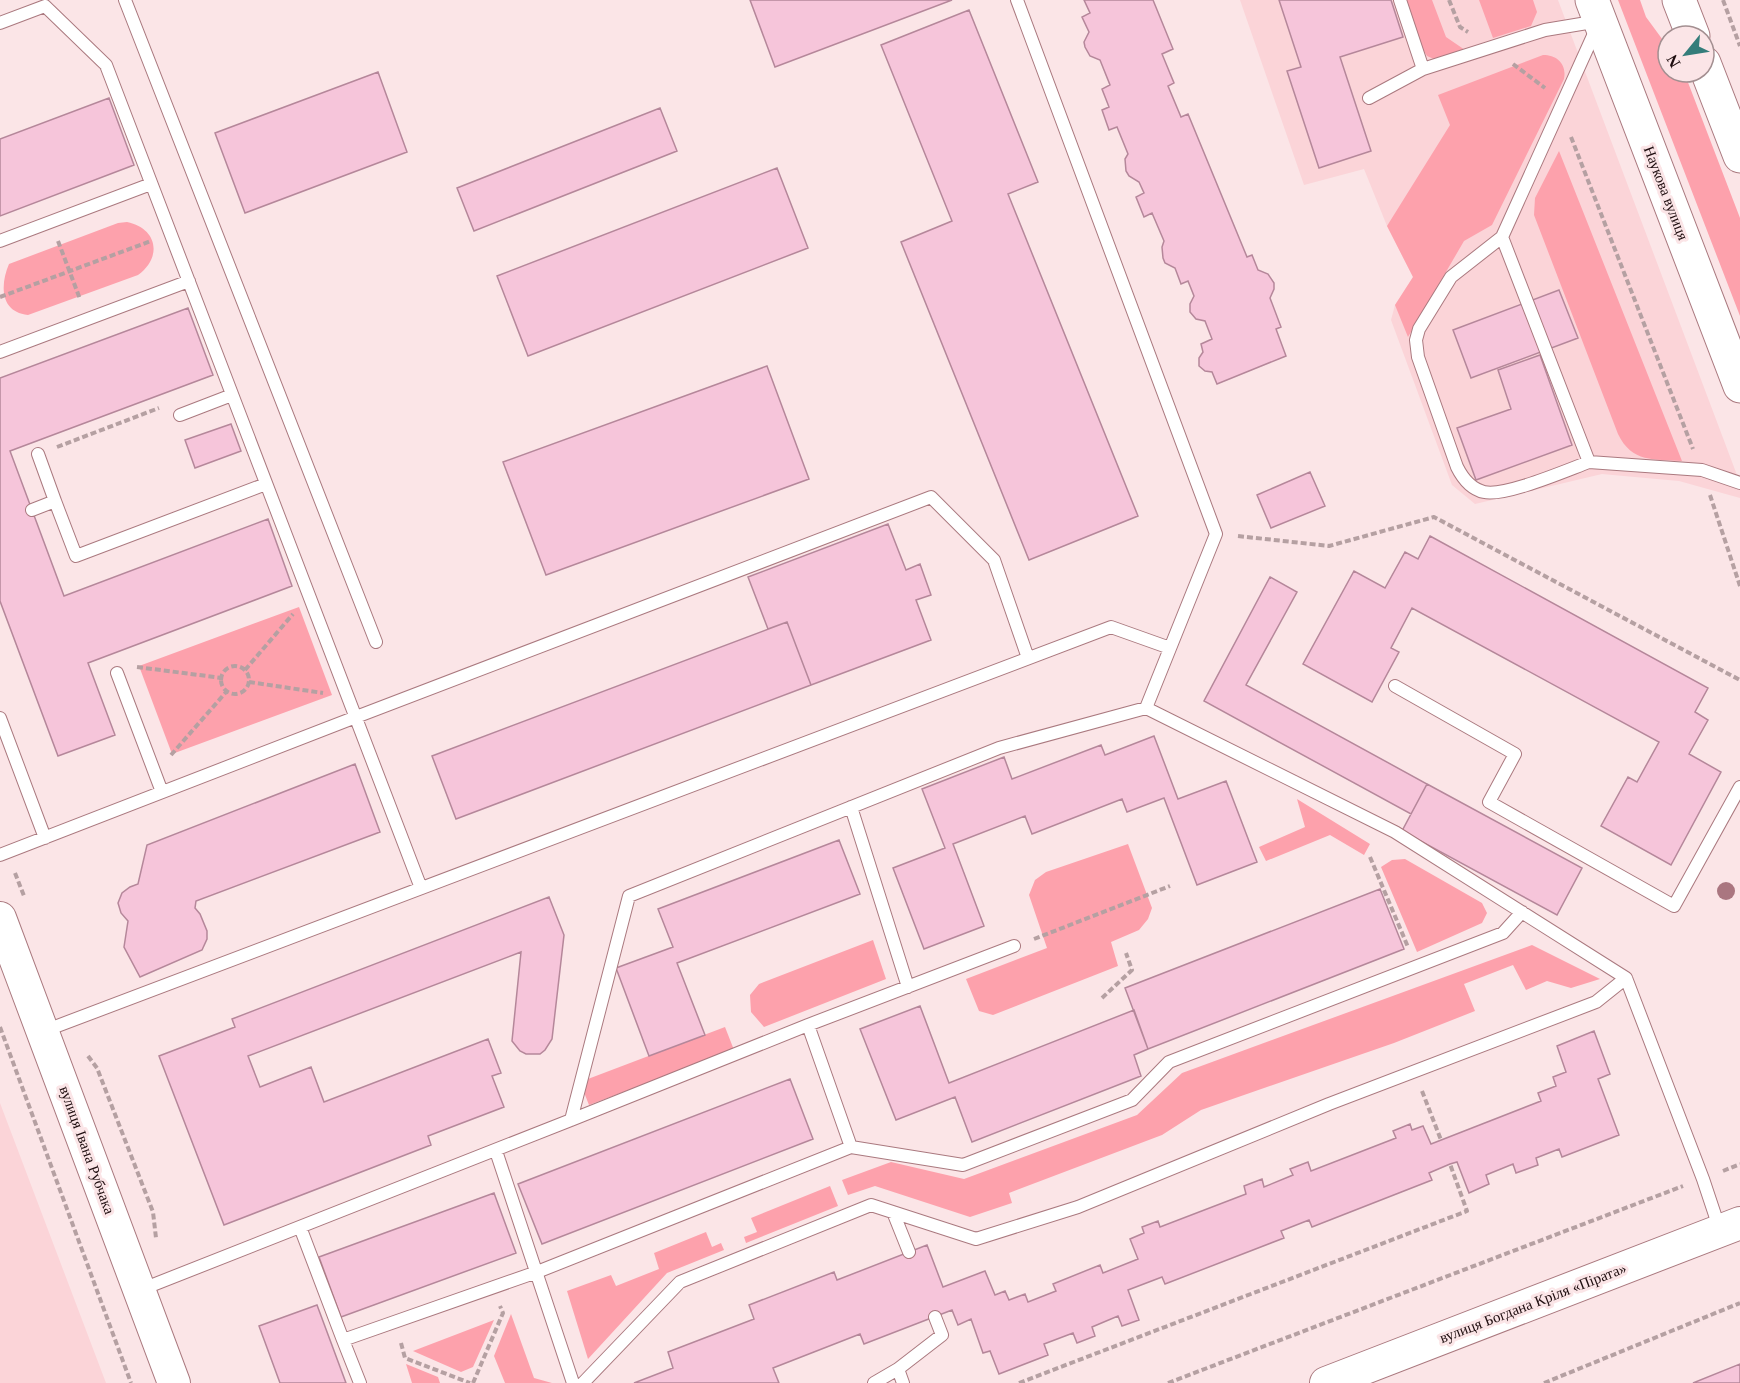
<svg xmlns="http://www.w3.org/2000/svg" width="1740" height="1383" font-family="'Times New Roman',serif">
  <rect width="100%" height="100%" fill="#fbe5e7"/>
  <path fill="#fbd4d8" d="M1240,0h318l182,483v15l-61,-17 -77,-7 -127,30 -23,-19 -61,-165 4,-15 18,-28 -26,-51 -23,-57 -60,16z
    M0,1103l106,280h-106z"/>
  <path fill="#fda1ac" d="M1407,0h25l14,37 19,13 -29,10 -9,-4 -5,-8z
    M1479,0h54l4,12 -6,14 -38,12z
    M1618,0h22l6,17 22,30v25h16l56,146v98z
    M1543,55c14,0 24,9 21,24l-72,146 -28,16 -56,96 -13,-32 18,-28 -26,-51 63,-101 -12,-30z
    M1559,151l123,310c-28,-2 -50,2 -64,-27l-84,-219 1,-17z
    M127,222c30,6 36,35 11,53l-110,40c-28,-3 -28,-30 -19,-51l109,-41z
    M299,607l33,88 -160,59 -33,-88z
    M1297,799l73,45 -6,11 -34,-20 -64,26 -7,-14 46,-20z
    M1128,844l24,64 -4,11 -9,11 -28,12 7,24 -125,49 -14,-4 -13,-32 81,-31 -18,-53 6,-15 11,-8z
    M1405,859l77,44 5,10 -5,10 -65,29 -36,-85 11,-7z
    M873,940l13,39 -122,48 -13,-15 -1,-17 9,-11z
    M1532,945l68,34 -29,9 -24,-7 -21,9 -13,-25 -49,19 11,27 -81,32 -193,67 -39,25 -153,58 3,10 -42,14 -95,-31 -27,9 -6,-15 49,-18 73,17 173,-64 45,-42z
    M725,1027l9,23 -145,55 -9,-23z
    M830,1186l8,20 -92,37 -2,-6 13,-5 -6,-14z
    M706,1232l6,15 9,-4 3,7 -57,23 -79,86 -21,-68 44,-16 5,11 43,-17 -5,-16z
    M511,1314l23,64 18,5h-47l-11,-27z
    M494,1320l-21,47 -12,5 -48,-21z
    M406,1364l32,13 2,6h-28z"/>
  <path fill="#f6c5da" stroke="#b5879a" stroke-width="1.5" d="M750,0h202l-177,67z
    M1084,0h69l20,49 -11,5 12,29 -6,3 13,31 7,-3 59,143 5,-2 6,15 10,4 6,9v6l-4,9 11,29 -5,2 10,27 -69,28 -5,-12 -7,-1 -6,-5v-8l4,-6 -2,-8 11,-5 -7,-18 -9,-2 -6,-7v-8l4,-8 -6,-15 -7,3 -6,-16 -10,-5 -2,-5 -1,-11 2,-6 -12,-28 -8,4 -8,-20 8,-4 -5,-11 -10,-6 -3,-5 -1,-12 3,-5 -11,-27 -8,3 -7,-20 7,-3 -7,-18 8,-4 -10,-25 -10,-4 -5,-9 -1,-5 5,-10 -7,-15 8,-4z
    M1279,0h112l12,37 -63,20 31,94 -52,17 -32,-97 14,-4z
    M969,10l69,172 -30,12 130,322 -109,44 -128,-318 51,-21 -71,-176z
    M378,72l29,80 -162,61 -30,-80z
    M109,98l25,67 -134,51v-77z
    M660,108l17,43 -203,80 -17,-43z
    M777,168l31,80 -280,108 -31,-80z
    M1559,290l19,48 -107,40 -18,-48z
    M188,308l25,67 -203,76 22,59 32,86 204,-77 24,67 -204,77 27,72 -57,21 -58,-155v-223z
    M1540,355l32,90 -96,35 -19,-52 54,-19 -13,-39z
    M767,366l42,113 -263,96 -43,-113z
    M231,424l10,27 -46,17 -10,-28z
    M1310,472l15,34 -54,22 -14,-33z
    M888,524l18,46 14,-6 11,31 -15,5 15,40 -120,45 -24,-63 -19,7 -20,-52z
    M1430,536l278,152 -13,24 13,8 -19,34 32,18 -50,93 -70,-39 27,-49 9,5 22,-40 -247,-134 -21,40 8,4 -27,50 -69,-38 51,-93 31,17 20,-36 13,7z
    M1270,577l27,15 -51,93 181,99 -16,30 -207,-113z
    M787,622l24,63 -355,134 -24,-63z
    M1154,736l24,63 48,-18 31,81 -60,23 -33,-87 -37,14 -5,-13 -90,35 -7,-18 -72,28 31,82 -60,23 -31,-81 52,-20 -23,-59 82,-32 8,22 89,-34 4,10z
    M355,764l25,68 -184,69 -1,7 5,6 7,17v8l-5,11 -62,27 -16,-30 4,-26 -7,-8 -3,-10 4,-10 8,-6 8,-3 9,-39z
    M1427,784l155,84 -25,47 -155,-84z
    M839,840l21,54 -183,69 28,72 -56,21 -33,-88 57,-21 -15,-38z
    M1380,889l24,60 -256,100 -23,-61z
    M549,897l15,38 -12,104 -7,11 -5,4h-14l-6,-3 -8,-10 9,-89 -273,104 12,31 51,-20 13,35 164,-63 13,34 -9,3 12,31 -76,29 3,9 -207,80 -65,-169 76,-29 -3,-8z
    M920,1006l29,77 185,-73 14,39 -14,6 7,21 -169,66 -17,-45 -59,23 -36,-91z
    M1594,1031l16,43 -12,5 21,56 -57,22 -3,-8 -23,9 2,7 -22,8 -3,-9 -27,11 3,9 -20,9 -12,-31 -7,2 -21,9 3,7 -120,47 -3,-7 -28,11 3,7 -119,46 -3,-7 -34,13 11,30 -17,6 -4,-10 -26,11 3,9 -18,7 -4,-10 -29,11 4,11 -49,19 -9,-23 -7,2 -12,-34 -13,6 -6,-15 -88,34 -4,-10 -87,34 6,15h-145l39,-15 -5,-16 86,-33 -5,-14 85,-33 3,8 90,-35 16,42 42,-16 10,24 10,-4 4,9 16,-6 3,8 28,-11 -3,-7 47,-19 3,8 35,-14 -8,-20 14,-6 -2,-6 16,-6 2,6 86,-33 -2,-8 18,-7 2,8 29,-12 -3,-6 18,-7 3,9 85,-33 -3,-7 17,-7 2,6 11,-4 8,18 110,-43 -3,-8 18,-7 -3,-9 13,-5 -9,-26z
    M790,1079l23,60 -271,105 -24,-60z
    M494,1193l22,60 -175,64 -22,-60z
    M317,1305l29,78h-66l-21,-57z
    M1740,1364v19h-47z"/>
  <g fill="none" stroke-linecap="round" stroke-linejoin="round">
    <g stroke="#aa797f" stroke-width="14">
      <path id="service" d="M125,0l251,642
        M1017,0l199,534 -70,174
        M1400,0l23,69 122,-39 54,-9
        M0,23l45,-17 61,59 315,823
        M1597,27l-95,210 87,225 113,8 38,13
        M1369,98l54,-29
        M1502,237l-51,40 -32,52 -3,11 2,17 39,110c6,12 14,22 27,25 21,5 83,-22 105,-30
        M0,241l151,-57
        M0,352l189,-71
        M180,415l52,-20
        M55,501l21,55 190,-72
        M32,510l23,-9 -17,-47
        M117,673l45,119
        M1395,686l120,68 -26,48 185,104 66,-119
        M0,718l45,120
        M851,807l57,180
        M0,855l356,-138 575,-220 63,63 34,98
        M808,1025l206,-79
        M44,1031l1067,-404 59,21
        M851,1147l112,18 169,-65 37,-38 334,-129 19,-21
        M496,1151l77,232
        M893,1212l16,40
        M300,1227l43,113 194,-68 314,-125 -43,-122 -237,95
        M140,1290l431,-170 58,-224 370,-148 147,-40 249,124 231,146 77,201 17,51
        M343,1340l17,43
        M898,1369l44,-34 -7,-18
        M583,1383l97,-101 191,-77 105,34 102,-32 251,-103 267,-102 30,-24
        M874,1383l24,-14 5,14"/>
    </g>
    <g stroke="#aa797f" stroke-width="34">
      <path id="tertiary" d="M0,918l174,465
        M1326,1383l414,-160"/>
    </g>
    <g stroke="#aa797f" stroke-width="35">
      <path id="secondary" d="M1592,0l148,386
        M1679,0l14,36
        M1704,63l36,93"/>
    </g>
    <path stroke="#b5a0a2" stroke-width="4" stroke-dasharray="6 3" stroke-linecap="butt" d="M1449,0l11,27 8,5
      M1723,0l17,46
      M1513,64l32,24
      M1571,137l122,312
      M58,241l22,58
      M0,297l151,-56
      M57,447l102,-39
      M1710,495l30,91
      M1238,536l91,10 105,-29 306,163
      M221 680a14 14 0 1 1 28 0a14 14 0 1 1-28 0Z
      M137,667l85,11
      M245,670l48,-56
      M249,682l74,11
      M171,755l56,-64
      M1370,857l38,90
      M15,873l9,23
      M1034,939l136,-53
      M1102,998l30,-28 -6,-17
      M0,1027l131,356
      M88,1056l9,12 56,144 3,26
      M1422,1091l19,49
      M1723,1171l17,-7
      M401,1343l4,15 65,25
      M473,1383l30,-70 -3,-7
      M1019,1383l448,-172 -17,-47
      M1168,1383l515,-197
      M1544,1383l196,-80"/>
    <use href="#service" stroke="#fff" stroke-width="12"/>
    <use href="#tertiary" stroke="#fff" stroke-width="32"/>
    <use href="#secondary" stroke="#fff" stroke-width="33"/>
  </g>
  <circle fill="#aa7680" cx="1726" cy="891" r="9"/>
  <g text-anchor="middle" stroke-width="6" stroke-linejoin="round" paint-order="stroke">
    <g font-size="15" fill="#1e0d0f" stroke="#fbe5e7">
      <text transform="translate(1666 193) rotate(69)" y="5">Наукова вулиця</text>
      <text transform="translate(87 1150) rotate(70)" y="5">вулиця Івана Рубчака</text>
      <text transform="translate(1533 1303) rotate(-21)" y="5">вулиця Богдана Кріля «Пірата»</text>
    </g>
  </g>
  <g transform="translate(1686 54) rotate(240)"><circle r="28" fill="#fbe5e7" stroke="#a38f91" stroke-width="1.5"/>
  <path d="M0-4.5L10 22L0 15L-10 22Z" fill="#347d7a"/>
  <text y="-9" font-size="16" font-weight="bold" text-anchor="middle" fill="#1e0d0f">N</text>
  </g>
</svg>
